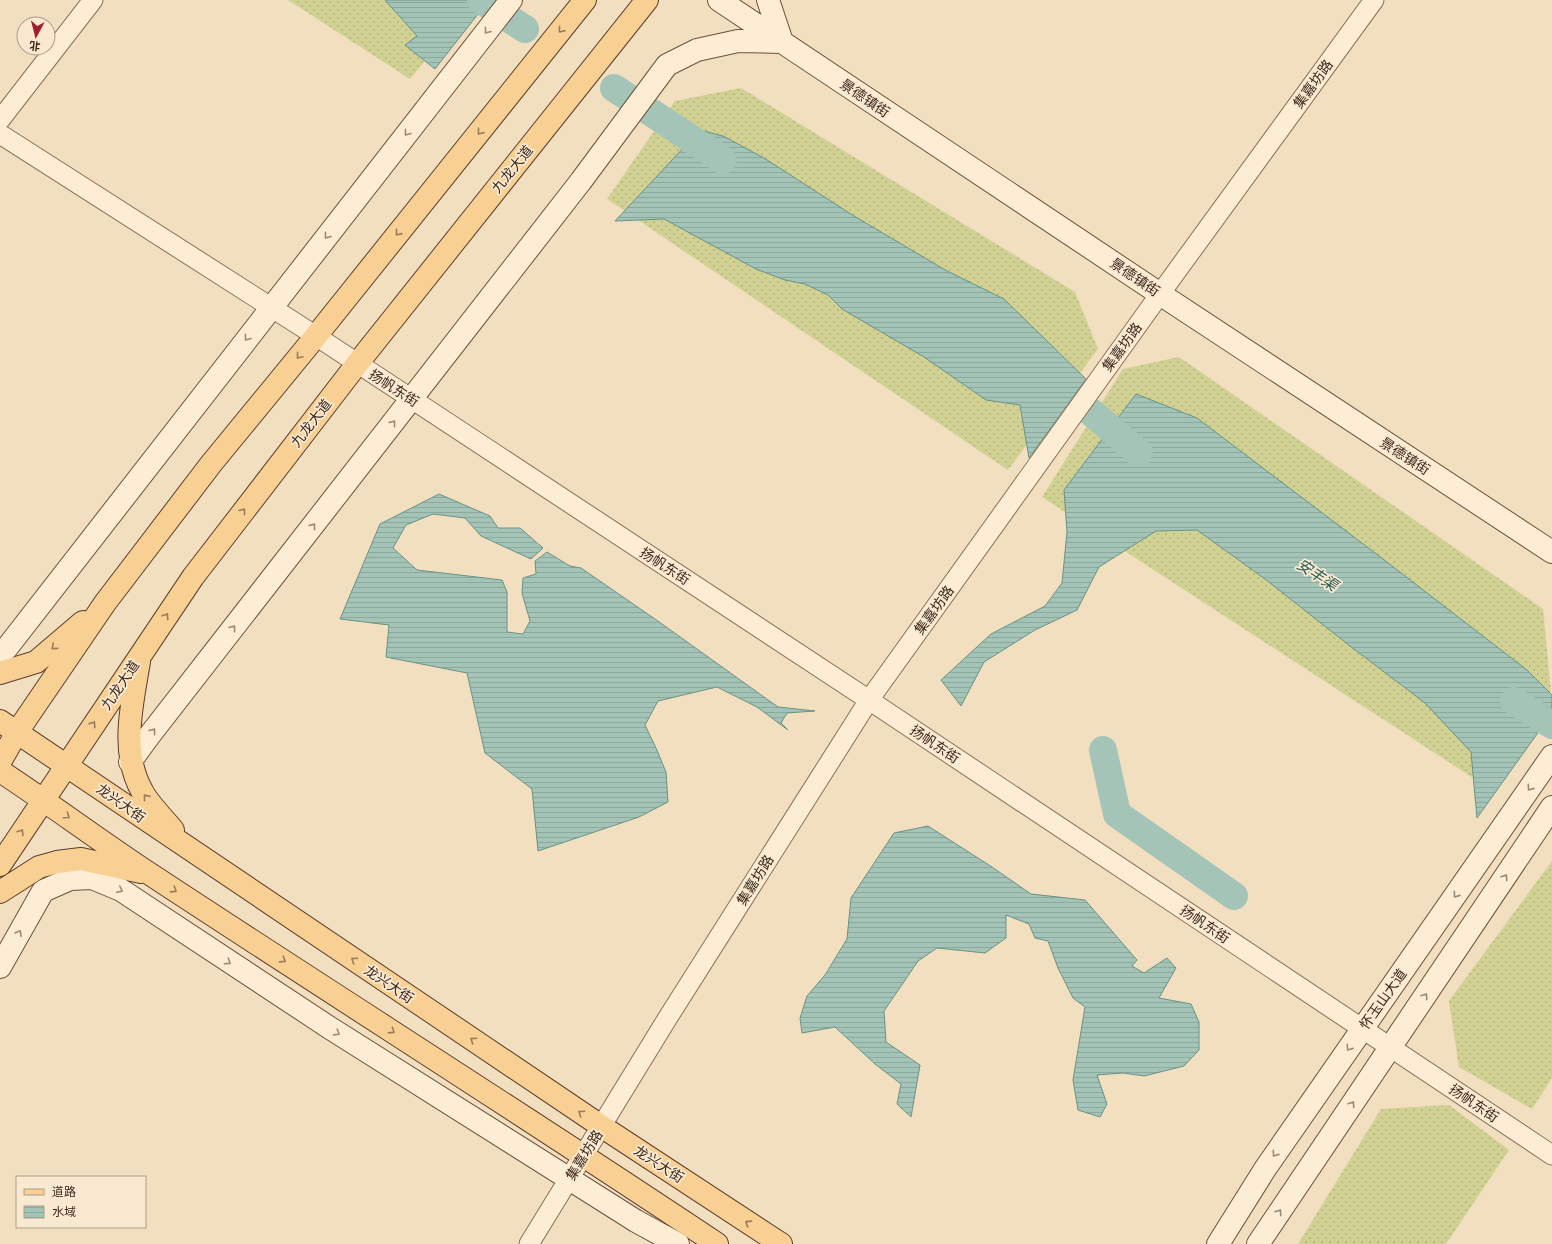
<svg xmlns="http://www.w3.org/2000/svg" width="1552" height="1244" font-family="'PT Serif','Noto Sans SC',serif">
  <defs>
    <pattern id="grass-dots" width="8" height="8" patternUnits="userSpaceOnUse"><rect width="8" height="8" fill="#d0d193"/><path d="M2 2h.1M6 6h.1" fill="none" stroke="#b4b37e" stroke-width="1.8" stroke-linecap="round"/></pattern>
    <pattern id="water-rules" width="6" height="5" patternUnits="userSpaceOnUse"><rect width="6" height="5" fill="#a3c4b7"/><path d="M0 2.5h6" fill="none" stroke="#8da89d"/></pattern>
  </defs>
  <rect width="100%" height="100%" fill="#f2dfc0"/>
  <path fill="url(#grass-dots)" d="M288,0h188l-66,79z
    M741,88l334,204 23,57 -90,121 -401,-271 68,-98z
    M1179,357l364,252 8,83 -64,95 -445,-290 81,-128z
    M1552,861v217l-20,31 -73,-42 -10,-66z
    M1449,1105l60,45 -63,94h-148l83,-135z"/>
  <path fill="url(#water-rules)" stroke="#699385" d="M385,0h104l-54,69 -30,-24 12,-9z
    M700,130l23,6 41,22 90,58 93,55 57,28 82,80 -57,79 -9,-53 -34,-5 -62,-43 -82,-48 -14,-14 -23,-11 -20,-4 -29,-11 -92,-50 -49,2z
    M1136,394l61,24 186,141 144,111 25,25v18l-75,105 -6,-66 -46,-49 -75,-57 -85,-67 -68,-49 -41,1 -57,36 -22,43 -42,20 -51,32 -23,44 -20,-26 50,-46 54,-28 17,-23 5,-51 -3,-42z
    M439,494l51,22 8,12h22l23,20 -12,11 -50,-23 -16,-18 -32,-4 -27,11 -13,23 24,22 85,10 5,12v40l16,2 7,-13 -8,-28 1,-15 13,-4 -1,-13 12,-9 23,14 11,2 74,51 123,88 37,4 -28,2 -6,10 7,7 -31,-23 -40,-20 -59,14 -13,24 11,23 10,24 2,30 -29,15 -101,34 -6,-62 -47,-36 -18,-80 -81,-16 3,-32 -49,-6 40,-95z
    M928,826l64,41 39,27 54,6 52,60 -5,6 12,7 23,-15 9,10 -17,30 32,6 8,18v28l-15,16 -40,10 -21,-3 -26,2 10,29 -7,13 -22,-7 -5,-30 12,-73 -12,-9 -15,-30 -10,-27 -13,-3 -6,-14 -23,-9v23l-21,15 -48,-5 -19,13 -34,50 2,31 34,23 -9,52 -14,-13 4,-20 -26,-20 -40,-37 -33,6 -2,-15 7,-22 18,-21 22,-36 4,-41 43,-65z"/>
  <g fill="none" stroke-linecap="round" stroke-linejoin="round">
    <path stroke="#a3c4b7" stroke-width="28" d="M481,0l12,8
      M508,18l17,11
      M614,88l17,11
      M646,109l77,51
      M1091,412l48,41
      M1514,701l38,24
      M1103,750l14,64 117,82"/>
    <g stroke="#8d6e56" stroke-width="21">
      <path id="street" d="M0,120l93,-120
        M0,134l316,202 553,364 683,455
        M529,1244l138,-225 202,-319 291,-406 214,-294"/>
    </g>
    <g stroke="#6f4f39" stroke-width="24">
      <path id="secondary" d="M719,0l441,294 392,258
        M0,651l6,-2 505,-649
        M130,762l19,-26 432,-555 86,-116 30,-15 41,-9 44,1 -14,-42
        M0,967l43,-76 27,-12 22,-1 29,12 209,138 306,193 42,23
        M1218,1244l47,-75 287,-413
        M1258,1244l294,-437"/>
    </g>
    <g stroke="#5b3d2b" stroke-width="24">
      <path id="primary" d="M139,662c-7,42 -19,90 3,129 6,12 22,28 31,39
        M0,673l36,-11 47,-40
        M0,721l601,405 180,118
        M0,762l17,-30 88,-129 106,-139 105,-128 269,-336
        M0,771c52,34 101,71 153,105 187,123 377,243 564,368
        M0,865l193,-288 164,-213 290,-364
        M0,892l39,-25 18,-5 24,-3 60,13"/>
    </g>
    <use href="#street" stroke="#fcedd4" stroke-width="19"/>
    <use href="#secondary" stroke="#fcedd4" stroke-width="22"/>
    <use href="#primary" stroke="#f9d094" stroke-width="22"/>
  </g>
  <defs><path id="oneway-chevron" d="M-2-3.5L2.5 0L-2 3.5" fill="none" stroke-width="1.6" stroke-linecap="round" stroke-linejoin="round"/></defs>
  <g stroke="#9a7c58">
    <use href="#oneway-chevron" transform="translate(561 30) rotate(129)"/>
    <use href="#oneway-chevron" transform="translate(480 132) rotate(129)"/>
    <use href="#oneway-chevron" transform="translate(398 233) rotate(129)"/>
    <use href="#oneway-chevron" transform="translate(299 356) rotate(130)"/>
    <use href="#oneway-chevron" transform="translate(243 511) rotate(-52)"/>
    <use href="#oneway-chevron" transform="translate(166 616) rotate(-56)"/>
    <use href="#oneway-chevron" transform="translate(54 647) rotate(139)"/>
    <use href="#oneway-chevron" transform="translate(93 724) rotate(-56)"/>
    <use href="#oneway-chevron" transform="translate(146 797) rotate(-129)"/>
    <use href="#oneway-chevron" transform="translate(67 816) rotate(35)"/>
    <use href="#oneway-chevron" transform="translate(21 832) rotate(-57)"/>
    <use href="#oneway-chevron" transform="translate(174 890) rotate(33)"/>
    <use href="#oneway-chevron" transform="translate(283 960) rotate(33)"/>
    <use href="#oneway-chevron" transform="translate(354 960) rotate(-146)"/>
    <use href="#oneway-chevron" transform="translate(392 1031) rotate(33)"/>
    <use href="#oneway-chevron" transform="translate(473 1040) rotate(-146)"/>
    <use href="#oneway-chevron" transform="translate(581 1113) rotate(-146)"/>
    <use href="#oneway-chevron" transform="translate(748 1223) rotate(-147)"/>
  </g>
  <g stroke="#9c8a78">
    <use href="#oneway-chevron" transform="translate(487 31) rotate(128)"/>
    <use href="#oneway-chevron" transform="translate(407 133) rotate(128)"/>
    <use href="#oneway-chevron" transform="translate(327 236) rotate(128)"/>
    <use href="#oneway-chevron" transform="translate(247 338) rotate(128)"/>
    <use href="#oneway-chevron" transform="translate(393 423) rotate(-52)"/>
    <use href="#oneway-chevron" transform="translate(313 526) rotate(-52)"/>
    <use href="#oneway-chevron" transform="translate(233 628) rotate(-52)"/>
    <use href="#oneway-chevron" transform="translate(153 731) rotate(-52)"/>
    <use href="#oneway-chevron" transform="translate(1530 788) rotate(125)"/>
    <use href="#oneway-chevron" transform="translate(1505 877) rotate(-56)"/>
    <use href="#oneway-chevron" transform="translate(120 890) rotate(27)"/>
    <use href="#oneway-chevron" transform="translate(1456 895) rotate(125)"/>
    <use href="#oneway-chevron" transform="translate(19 933) rotate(-60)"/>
    <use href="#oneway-chevron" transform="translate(228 962) rotate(34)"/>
    <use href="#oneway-chevron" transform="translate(1425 996) rotate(-56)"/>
    <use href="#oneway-chevron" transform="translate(337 1033) rotate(32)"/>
    <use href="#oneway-chevron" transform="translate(1349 1048) rotate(125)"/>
    <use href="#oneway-chevron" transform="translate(1352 1104) rotate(-56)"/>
    <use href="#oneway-chevron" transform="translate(1275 1154) rotate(125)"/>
    <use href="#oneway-chevron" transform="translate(1279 1212) rotate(-56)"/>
  </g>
  <g text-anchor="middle" stroke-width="3.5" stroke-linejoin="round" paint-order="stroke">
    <g font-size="14" fill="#3b281c" stroke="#f9e9d1">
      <text transform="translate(1313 84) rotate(-54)" y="5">集嘉坊路</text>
      <text transform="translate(865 98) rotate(34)" y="5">景德镇街</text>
      <text transform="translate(512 169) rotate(-51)" y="5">九龙大道</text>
      <text transform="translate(1135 277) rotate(34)" y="5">景德镇街</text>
      <text transform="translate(1122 347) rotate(-54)" y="5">集嘉坊路</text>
      <text transform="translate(394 388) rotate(33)" y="5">扬帆东街</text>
      <text transform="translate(311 423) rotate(-52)" y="5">九龙大道</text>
      <text transform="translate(1405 456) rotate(33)" y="5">景德镇街</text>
      <text transform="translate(665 566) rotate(33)" y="5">扬帆东街</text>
      <text transform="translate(934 610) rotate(-54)" y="5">集嘉坊路</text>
      <text transform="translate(120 685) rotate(-56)" y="5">九龙大道</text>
      <text transform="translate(935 744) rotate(34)" y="5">扬帆东街</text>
      <text transform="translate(121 803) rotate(35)" y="5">龙兴大街</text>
      <text transform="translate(755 880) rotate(-58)" y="5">集嘉坊路</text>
      <text transform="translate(1205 924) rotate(34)" y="5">扬帆东街</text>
      <text transform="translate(389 984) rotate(34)" y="5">龙兴大街</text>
      <text transform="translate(1383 999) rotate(-55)" y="5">怀玉山大道</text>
      <text transform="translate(1474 1103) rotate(34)" y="5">扬帆东街</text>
      <text transform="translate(584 1155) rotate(-58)" y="5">集嘉坊路</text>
      <text transform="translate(659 1164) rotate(33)" y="5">龙兴大街</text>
    </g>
    <g font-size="15" font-style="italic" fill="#2a5d55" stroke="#f9e9d1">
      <text transform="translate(1317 575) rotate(33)" y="5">安丰渠</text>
    </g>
  </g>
  <rect x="16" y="1176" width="130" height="52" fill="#f9e9d1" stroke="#ad9c89"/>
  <rect x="24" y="1189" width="20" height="6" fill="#f9d094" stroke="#ad9c89"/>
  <text x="52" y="1196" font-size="12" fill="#3b281c">道路</text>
  <rect x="24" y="1206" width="20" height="12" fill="url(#water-rules)" stroke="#ad9c89"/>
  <text x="52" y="1216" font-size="12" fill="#3b281c">水域</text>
  <g transform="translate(36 36) rotate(187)"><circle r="19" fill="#f9e9d1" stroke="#ad9c89"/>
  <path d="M0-3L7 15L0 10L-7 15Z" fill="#a2202d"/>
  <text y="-6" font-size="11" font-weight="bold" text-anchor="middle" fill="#3b281c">北</text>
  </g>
</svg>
